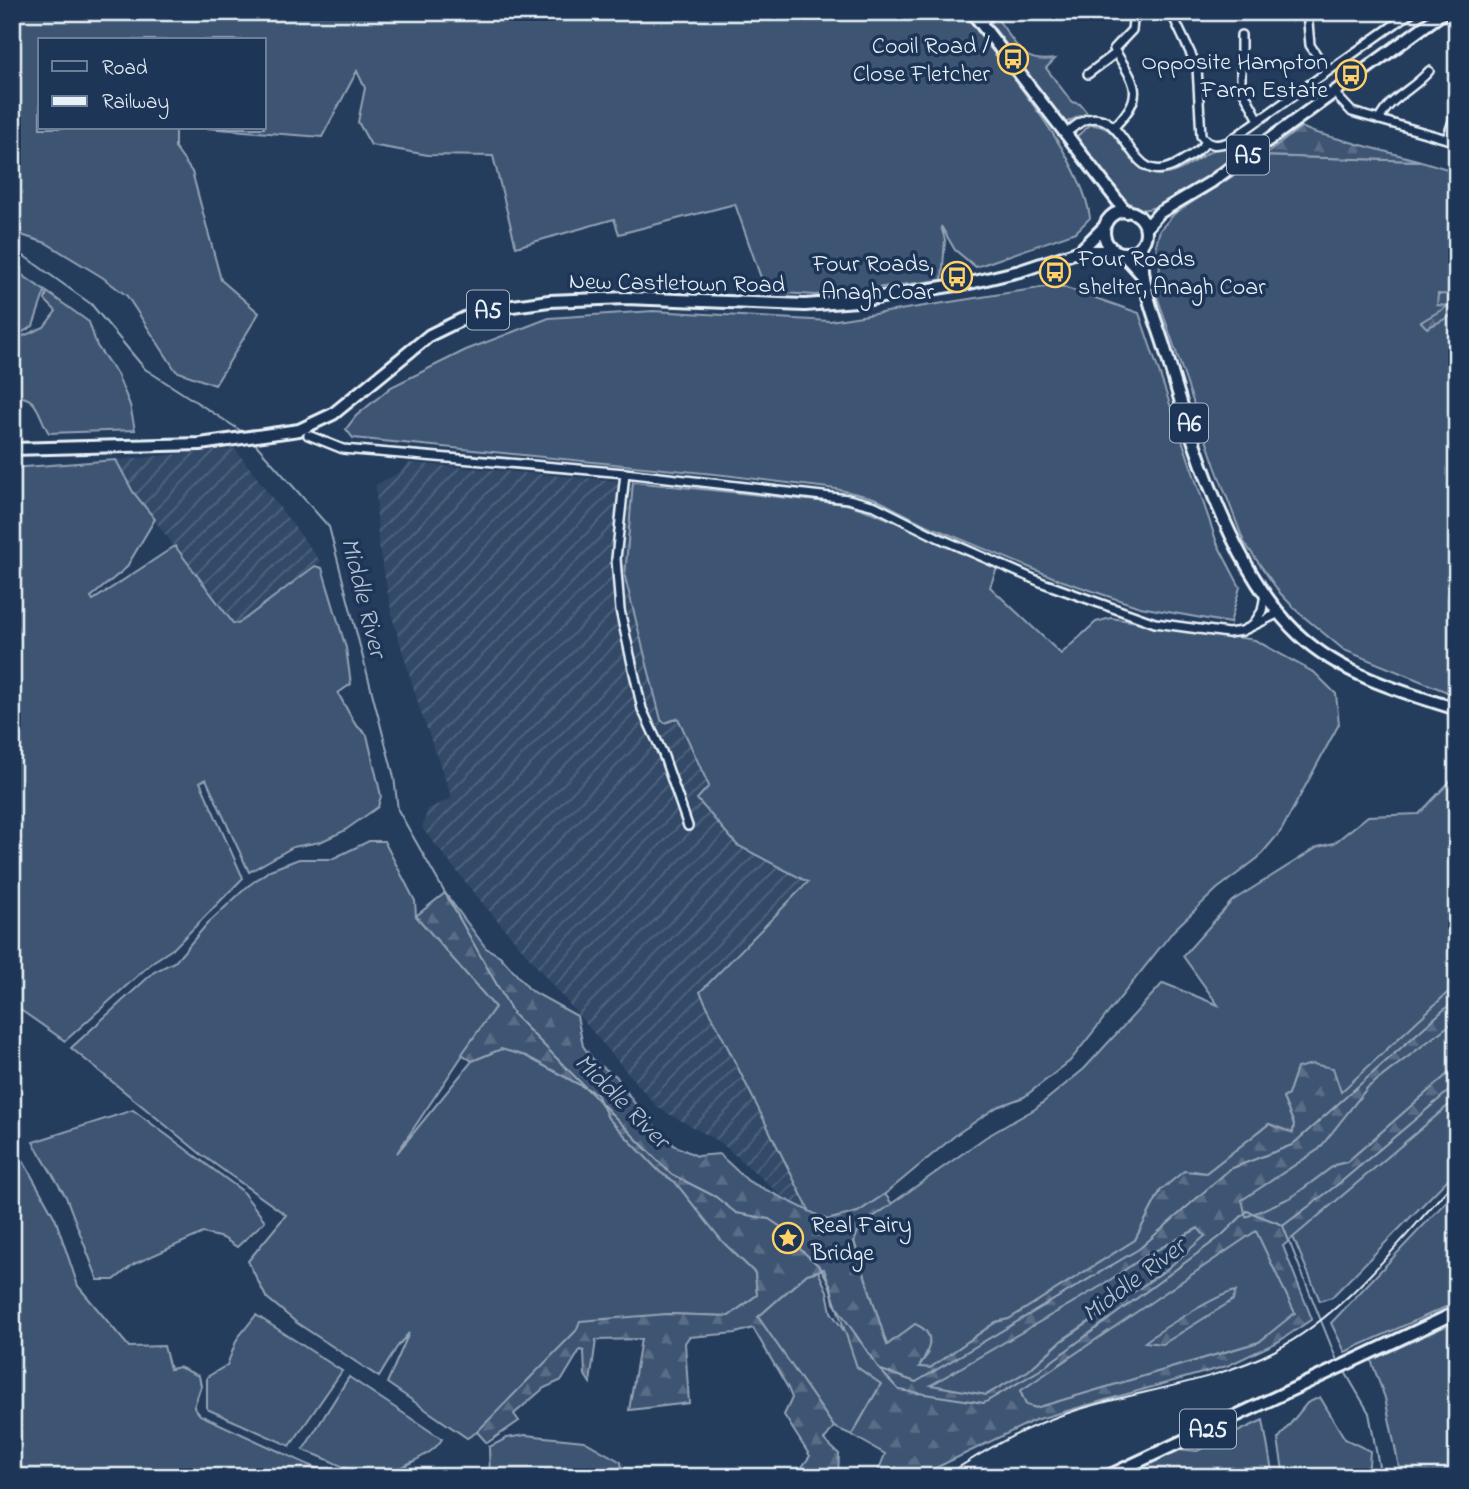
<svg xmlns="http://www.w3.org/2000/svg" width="1469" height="1489" font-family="'Indie Flower',sans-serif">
  <defs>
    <pattern id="industrial-furrows" width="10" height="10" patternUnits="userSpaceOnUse" patternTransform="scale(1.75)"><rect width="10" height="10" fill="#334a68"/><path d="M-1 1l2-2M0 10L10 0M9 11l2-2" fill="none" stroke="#51657e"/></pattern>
    <pattern id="forest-firs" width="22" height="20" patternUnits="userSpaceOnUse" patternTransform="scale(1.75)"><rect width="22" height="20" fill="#3e5472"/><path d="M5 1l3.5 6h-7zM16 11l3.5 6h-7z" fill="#5a6d87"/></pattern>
  </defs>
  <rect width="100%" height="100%" fill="#253d5d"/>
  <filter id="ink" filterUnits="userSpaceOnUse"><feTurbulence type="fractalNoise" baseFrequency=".0143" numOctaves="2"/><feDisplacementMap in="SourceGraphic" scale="14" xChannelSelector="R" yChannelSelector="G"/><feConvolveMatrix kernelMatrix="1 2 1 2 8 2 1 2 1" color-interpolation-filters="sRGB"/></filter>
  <g filter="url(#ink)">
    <path fill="url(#industrial-furrows)" d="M235,449l86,113 -83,62 -5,-1 -100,-131 -17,-32z
      M409,463l224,19 -8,95 36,143 17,-2 59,127 71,37 -107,110 109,220 -20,-9 -70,-61 -62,-34 -179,-209 -57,-71 6,-19 24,-11 -32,-88 -27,-90 -15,-79 -2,-56 24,-13z"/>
    <path fill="#3e5472" stroke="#93a2b5" stroke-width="2" d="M12,12h951c37,51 120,145 127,206l-14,14 -100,35 -21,-17 -14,-24 4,14 -3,40 -126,15 -50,-3 -31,-88 -116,30 -5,-15 -98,28 -23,-91 -65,-1 -57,-10 -13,-23 7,-34 -8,-17 -35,66 -117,-9h59v-88h-224v88h135v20l17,24 29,108 38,33 -44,72 -39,-14 -49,-75 -25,-19 -56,-34 -34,-11z
      M1002,12l2,3 -6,5c20,25 22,44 57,39l-9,9 26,34 8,2 7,9 -22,10 -74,-99 3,-7z
      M1090,125c35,-3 36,56 76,49 17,-2 33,-17 47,-24 6,-3 13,-3 20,-7l7,8c-29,21 -62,57 -101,59l-17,-12 -46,-61z
      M1264,156l157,5 36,11v524l-113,-46 -46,-38 -18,-19 -36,-51 -29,-76 -58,-170 3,-32 -4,-19 4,-15 14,-16z
      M12,268l33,23 -12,35 -21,12z
      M1058,285l81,28 78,230 23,44 -10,36 -90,-16 -80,-27 -136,-56 -50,-26 -38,-9 -112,-14 -371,-37 -7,-9 10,-13 35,-29 75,-37 83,-32 104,-7 177,10z
      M47,292l42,30 8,24 20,28 13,31 5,25 -86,3c-12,-18 -9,-38 -37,-37v-55l32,-14 12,-16 -11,-11z
      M116,460l17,32 22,27 -29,49 -35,29 2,3 82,-54 58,77 5,1 77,-58 7,2 24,80 5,36 -13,9 17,31 12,11 14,61 -3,11 -34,24 -24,11 -27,5 -44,25 -43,-93 -6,3 43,96 -69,70 -20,13 -89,80 -53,-37v-536z
      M633,482l213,22c51,14 100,44 151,64l-7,19 71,67 35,-32 15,-4 144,22 60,33 21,21 3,30 -58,107 -23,27 -41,31 -43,41 -104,131 -46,36 -27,10 -40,27 -72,60 -27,18 -31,8 -17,-8 -110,-220 108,-110 -71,-37 -40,-46 12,-13 -31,-68 -13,5 -4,-3 -36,-143z
      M1457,774v210l-116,109 -44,-24 -9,26 -5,3 11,26 -1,10 -24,-10 -63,49 -12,-2 -33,19 -26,50 -126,79 -13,3 -66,46 -12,-1 10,-13 -13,-29 -28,21 -33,-105 6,-15 126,-89 49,-28 49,-40 79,-86 55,22 -35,-49 49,-55 86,-54 16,-4 34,-27 51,-2z
      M369,841h15l31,60 1,15 79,91 -98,146 75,-92 29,-12 25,7 71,38 11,24 52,54 15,10 48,60 32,31 2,22 -28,21 -62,-2 -91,17 -58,61 -41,40 -10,6 -80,-55 22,-50 -12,14 -18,30 -82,-54 -31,-26 -18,-36 38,-46 -84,-60 -131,-107 83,-76 22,-11 31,-37 41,-38 22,-16 29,-11h33z
      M1457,1019v47l-110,96 -12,3 -43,32 -46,21 -5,-18 78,-51 48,-61z
      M1457,1098v72l-125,127 -12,4 -27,-64z
      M133,1110l108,80 24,31 -28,26 -14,-9 -20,-5 -69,31 -20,16h-16l-32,-83 -33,-55z
      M12,1141l43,77 23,68 51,61 35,-1 6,23 9,-2 20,9 2,10 -7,21 6,8 135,62h-323z
      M1457,1190v112l-112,50 -14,-29z
      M1199,1228l7,8 -40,34 -104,70 -34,31 -42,24 -56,-10 171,-99 44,-30z
      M1256,1230l40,84 -37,28 -223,66 -10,-3 -6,-14z
      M818,1271l9,20 4,21 50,72 -29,51 -18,-8 -76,-110 49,-43z
      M256,1315l86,56 -52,75 -83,-37v-32l20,-12 10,-26z
      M1457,1321v156h-56l-16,-79 -14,-38z
      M349,1377l93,62c-7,12 -19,17 -30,23 -51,27 -62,3 -109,-12z
      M1320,1397l25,42 25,12 -2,26h-84l-6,-38 29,-36z
      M1263,1420l10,57h-151l57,-28 18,2z
      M525,1435l59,6 37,21 2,15h-133l-1,-30 18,-9z"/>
    <path fill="url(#forest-firs)" stroke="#93a2b5" stroke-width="2" fill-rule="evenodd" d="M1301,127l12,5 108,29 -157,-5z
      M1438,294l19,1v18l-30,15 -6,-6 27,-16 -11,-1z
      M445,893l41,55 14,8 30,34 47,26 6,30 12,16 21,14 26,38 33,32 22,10 22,-2 29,27 79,39 31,-8 27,-18 7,10 -32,22 -6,16 33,103 28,-21c24,10 13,28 4,43l11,1 66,-46 13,-3 126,-79 26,-50 23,-19 22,2 63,-49 24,9 1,-9 -11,-26 5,-3 9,-27 15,-4 21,4 8,24 116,-108 -1,36 -89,68 -48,61 -77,51 4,17 46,-20 43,-32 12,-3 110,-96v32l-174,148 29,73 -34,23 -51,24 -192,54 -114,55 -15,2 -10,-10 -7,10h-13l9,-23 -33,-19 29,-51 -24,-17 -33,-98 -17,5 -49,43 76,110 -10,13 15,14 -1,23 -41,-3 13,-18 -26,-41 8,-17 -4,-10 -35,-60 -17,5 -47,4 -4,6 4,60 -60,7 12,-71 -45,1 -6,43 -5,-8 -1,-24 -4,-1 -18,30 -18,8 -30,26 5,7 -32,22 -10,-11 99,-101 4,-10 87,-7 62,2 28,-21 -2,-22 -32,-31 -48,-60 -15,-10 -52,-54 -11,-24 -71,-38 -25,-7 -29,12 -10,-7 33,-47 -79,-91zM1198,1228l7,8 -39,34 -104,71 -34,30 -42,24 -55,-10 170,-99 44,-30zM1256,1231l39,82 -36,29 -223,66 -10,-3 -6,-14z
      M1236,1291l-3,9 -70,44 -18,-2c15,-12 74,-49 91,-51z"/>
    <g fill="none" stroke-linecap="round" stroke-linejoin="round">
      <path stroke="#99a8ba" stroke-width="2" d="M12,253l12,3 67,48 54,65 101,65
        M252,440l77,87 65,250 4,33 116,205 157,159 45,23 20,16 33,6 18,12 11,16 22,20 11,19 3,17 46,67 19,20 85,13 56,-33 181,-134 26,-25 36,14
        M1284,1225l57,-43 116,-98
        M1283,1226l55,137
        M881,1370l35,12 223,-133 91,-80 62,-24 165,-147
        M1344,1370l25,43 12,64"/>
      <g stroke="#e8f1f8" stroke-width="12">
        <path id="minor" d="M1171,12l26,55 4,69c8,10 15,10 27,6l184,-130
          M1307,12l3,33 17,26
          M981,24l11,-12
          M1241,35v52l18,33
          M1088,74l28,-21
          M1335,94l17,18 105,30
          M1379,120c11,-23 34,-30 50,-49
          M1114,127c33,-33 21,-43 0,-78l18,-19 2,-18
          M1065,134c7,-5 14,-13 23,-15 41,-10 41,76 92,43 10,-6 20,-11 26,-20
          M1447,139l10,-30
          M308,435l35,14 282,24 223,26 27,7 62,31 106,46 112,40 73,10 14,-2 37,-18
          M625,473l-9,86 4,51 22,99 21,45 25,72
          M1253,625l9,-14 3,-17"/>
      </g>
      <g stroke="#e8f1f8" stroke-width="16">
        <path id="primary" d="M1106,1477l351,-165"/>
      </g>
      <g stroke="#e8f1f8" stroke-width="16">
        <path id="trunk" d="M972,12l154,200
          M1104 232a21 21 0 1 1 42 0a21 21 0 1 1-42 0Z
          M1146,228l13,-15 52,-31 233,-170
          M1141,246c2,11 1,21 3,31 3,24 14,49 21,72 27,92 64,219 134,286 43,40 103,57 158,74
          M1080,251l25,-25
          M1122,253l21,23
          M12,449l188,-5 99,-14 34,-16 97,-79 45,-22 23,-5 51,-7 77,-3 179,7 52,-4 117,-19 46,-11 60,-20h36"/>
      </g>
      <use href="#minor" stroke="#1d3557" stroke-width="7"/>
      <use href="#primary" stroke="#1d3557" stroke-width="10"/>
      <use href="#trunk" stroke="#1d3557" stroke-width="10"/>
      <path stroke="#e8f1f8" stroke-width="2" d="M944,1477c42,-28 84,-52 133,-67 65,-20 138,-28 199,-60 74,-40 124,-111 181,-171"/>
    </g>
  </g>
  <defs>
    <g id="bus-ring" transform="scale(1.575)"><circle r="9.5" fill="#1d3557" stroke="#ffd166" stroke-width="1.5"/><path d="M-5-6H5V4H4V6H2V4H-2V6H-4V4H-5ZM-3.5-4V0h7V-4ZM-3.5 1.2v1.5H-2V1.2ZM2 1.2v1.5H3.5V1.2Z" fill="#ffd166"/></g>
    <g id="sight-ring" transform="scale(1.575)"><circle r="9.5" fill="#1d3557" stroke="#ffd166" stroke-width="1.5"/><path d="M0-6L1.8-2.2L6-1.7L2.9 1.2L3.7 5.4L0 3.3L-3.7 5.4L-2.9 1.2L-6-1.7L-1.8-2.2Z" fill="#ffd166"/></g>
  </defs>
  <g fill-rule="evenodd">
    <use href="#bus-ring" x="1013" y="59"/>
    <use href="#bus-ring" x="1351" y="75"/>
    <use href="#bus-ring" x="1055" y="272"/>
    <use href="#bus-ring" x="957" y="277"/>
    <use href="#sight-ring" x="788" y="1238"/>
  </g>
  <g text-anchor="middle" stroke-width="7" stroke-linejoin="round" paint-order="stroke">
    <g fill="#1d3557" stroke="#abb9c8" stroke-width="2">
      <rect x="1227" y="135.5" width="42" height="39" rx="5"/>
      <rect x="467" y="290.5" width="42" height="39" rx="5"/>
      <rect x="1170" y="403.5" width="38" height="39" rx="5"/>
      <rect x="1180" y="1409.5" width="56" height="39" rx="5"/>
    </g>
    <g font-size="23" font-weight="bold" fill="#e8f1f8">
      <text x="1248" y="163">A5</text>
      <text x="488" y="318">A5</text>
      <text x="1189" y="431">A6</text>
      <text x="1208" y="1437">A25</text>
    </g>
    <g font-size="24" fill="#e8f1f8" stroke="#1d3557" text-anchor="end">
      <text x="990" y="53">Cooil Road /<tspan x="990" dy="28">Close Fletcher</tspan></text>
      <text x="1328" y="69">Opposite Hampton<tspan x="1328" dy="28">Farm Estate</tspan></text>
      <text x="1078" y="266" text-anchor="start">Four Roads<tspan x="1078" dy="28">shelter, Anagh Coar</tspan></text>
      <text x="934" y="271">Four Roads,<tspan x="934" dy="28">Anagh Coar</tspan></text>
      <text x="811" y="1232" text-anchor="start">Real Fairy<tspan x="811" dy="28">Bridge</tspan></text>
    </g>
    <g font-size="24" fill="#e8f1f8" stroke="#1d3557">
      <text transform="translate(677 282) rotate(1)" y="8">New Castletown Road</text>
    </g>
    <g font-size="26" font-style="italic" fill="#b4c1ce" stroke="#1d3557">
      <text transform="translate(365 597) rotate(76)" y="9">Middle River</text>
      <text transform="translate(623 1100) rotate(45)" y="9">Middle River</text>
      <text transform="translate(1133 1279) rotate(-37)" y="9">Middle River</text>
    </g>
  </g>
  <rect width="1469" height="1489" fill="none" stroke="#1d3557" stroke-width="42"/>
  <rect x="21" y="21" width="1427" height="1447" fill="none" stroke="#e8f1f8" stroke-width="2.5" filter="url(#ink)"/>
  <rect x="38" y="38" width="228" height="91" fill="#1d3557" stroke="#6e8097" stroke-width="2"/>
  <rect x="52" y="61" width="35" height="10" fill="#1d3557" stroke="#6e8097" stroke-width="2"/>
  <text x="102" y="74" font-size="21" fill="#e8f1f8">Road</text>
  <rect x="52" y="96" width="35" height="10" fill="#e8f1f8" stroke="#6e8097" stroke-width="2"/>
  <text x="102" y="108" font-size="21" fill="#e8f1f8">Railway</text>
</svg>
